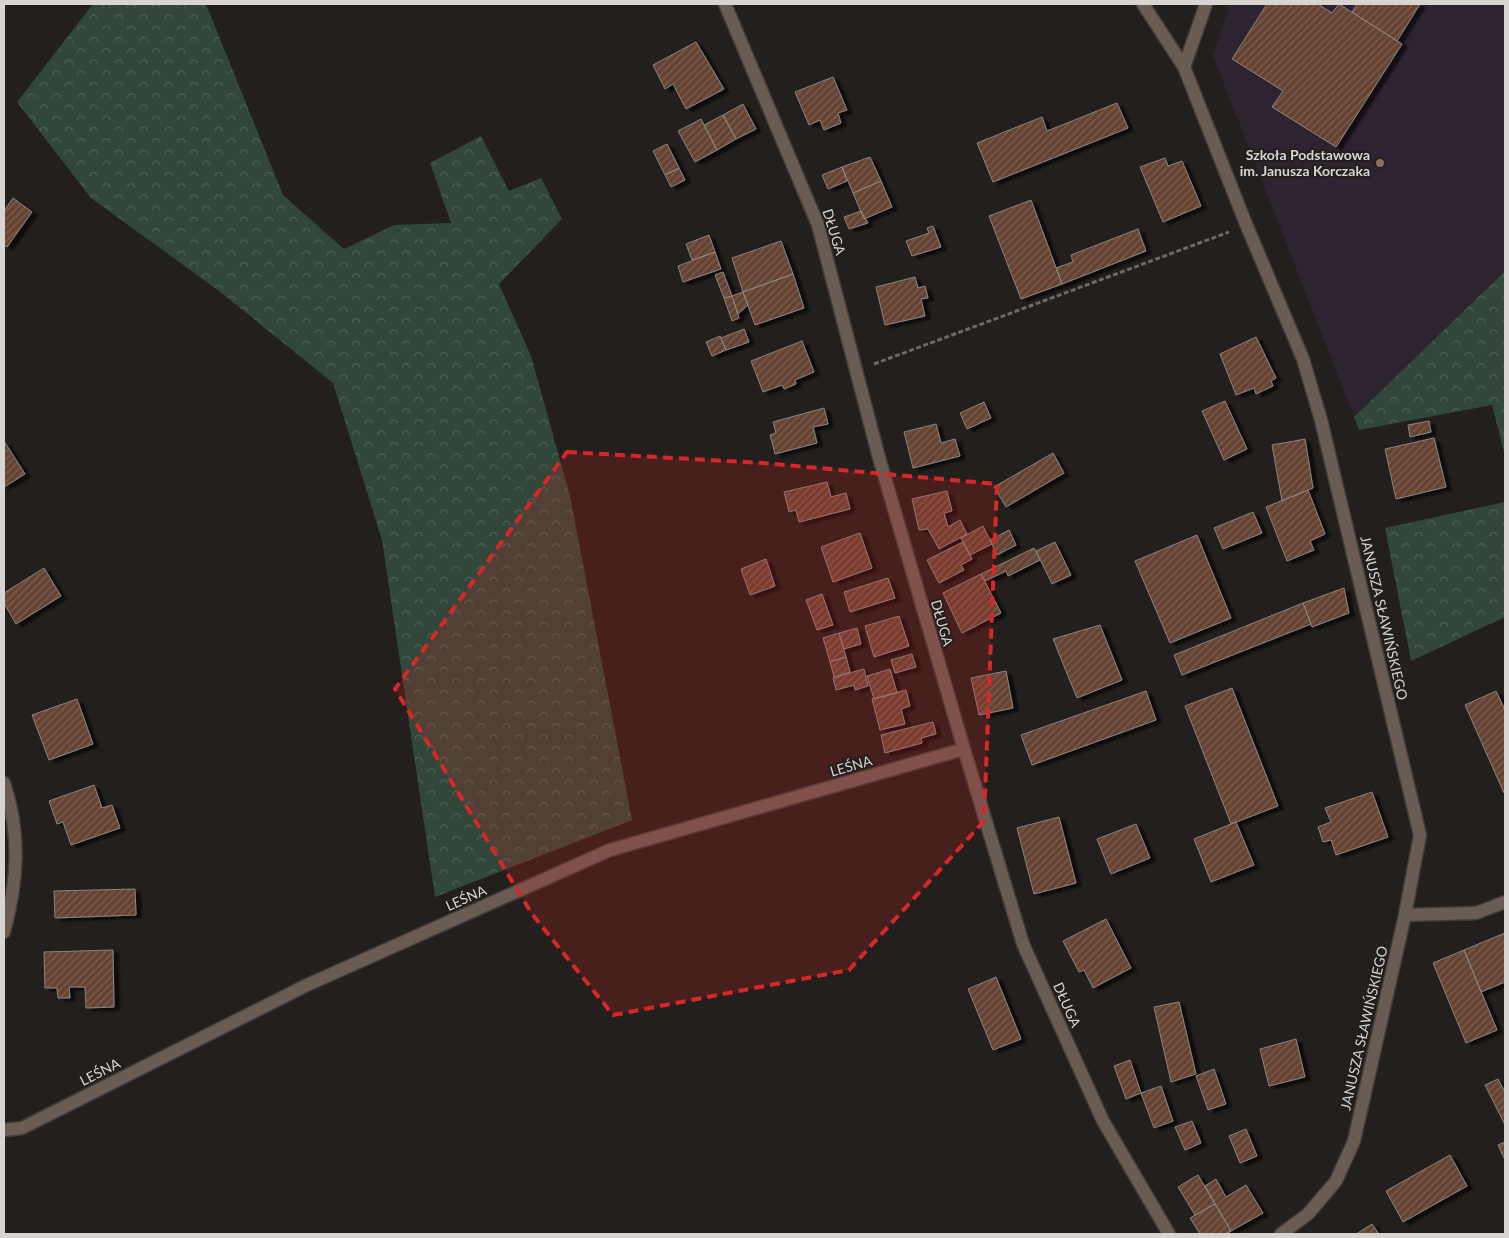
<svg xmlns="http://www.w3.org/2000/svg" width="1509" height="1238" font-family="Lato,sans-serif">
  <defs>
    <pattern id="forest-crowns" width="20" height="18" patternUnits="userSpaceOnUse" patternTransform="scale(1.25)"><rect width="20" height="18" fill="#31473a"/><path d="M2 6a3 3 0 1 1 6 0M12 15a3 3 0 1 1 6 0" fill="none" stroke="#4e6156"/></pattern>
    <pattern id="building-hatch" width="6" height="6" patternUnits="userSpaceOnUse" patternTransform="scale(1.25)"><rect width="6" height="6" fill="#654332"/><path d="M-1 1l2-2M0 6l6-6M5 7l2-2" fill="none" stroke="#7a5d4f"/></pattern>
    <filter id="shadow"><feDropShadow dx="5.5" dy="3" stdDeviation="1" flood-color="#0009"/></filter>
  </defs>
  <rect width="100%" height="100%" fill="#231f1c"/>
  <path fill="#2d2331" d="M1230,4h275v267l-151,146 -141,-361z"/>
  <path fill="url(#forest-crowns)" d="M93,4h113l77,191 61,54 50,-24 57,-2 -21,-60 51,-27 28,55 32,-13 21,41 -63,65 32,72 39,140 62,324 -197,77 -53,-357 -49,-157 -114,-92 -128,-93 -74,-96z
    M1505,271v185l-13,-51 -133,25 -5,-13z
    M1505,502v115l-94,44 -26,-133z"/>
  <path fill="url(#building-hatch)" stroke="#8a8481" filter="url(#shadow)" d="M1267,4h51l14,9 7,-9 63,40 -66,103 -64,-40 11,-16 -51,-32z
    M1357,4h63l-23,37 -45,-29z
    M696,42l28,47 -38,20 -13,-25 -8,5 -12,-24z
    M833,77l14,33 -9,3 3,10 -17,7 -4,-10 -11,5 -14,-33z
    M1117,103l11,25 -135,54 -16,-39 65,-26 5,14z
    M743,104l13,25 -20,10 -13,-24z
    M723,115l13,24 -19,11 -13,-25z
    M701,119l16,31 -22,12 -17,-31z
    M667,144l12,24 -14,7 -12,-24z
    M870,157l11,24 -28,12 -11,-26z
    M1165,158l3,8 14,-5 19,45 -38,16 -23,-55z
    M842,167l5,14 -19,8 -6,-14z
    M679,168l6,12 -14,7 -6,-12z
    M881,181l11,26 -28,12 -11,-26z
    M13,198l19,14 -25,35 -3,-2v-34z
    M1031,200l31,84 -41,15 -32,-83z
    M861,211l7,12 -19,6 -5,-12z
    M933,226l8,21 -29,9 -6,-15 23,-8 -2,-5z
    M1138,229l8,22 -84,33 -6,-16 17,-6 -2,-7z
    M709,235l6,17 -23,8 -6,-16z
    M781,241l12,33 -50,18 -11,-34z
    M715,252l6,17 -38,13 -5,-16z
    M723,272l9,24 -8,2 -9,-23z
    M793,274l11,34 -49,17 -12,-33z
    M915,277l3,11 7,-2 3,12 -7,1 4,17 -40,9 -9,-38z
    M743,292l5,13 -10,9 -6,-18z
    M732,296l7,22 -7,3 -8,-23z
    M744,329l5,13 -23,8 -5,-12z
    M720,336l6,14 -14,6 -6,-14z
    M1256,337l20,41 -5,3 2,5 -17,8 -2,-6 -18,7 -16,-41z
    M802,341l12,31 -19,8 1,4 -12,5 -2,-4 -19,7 -12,-31z
    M1225,401l22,48 -23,11 -22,-49z
    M984,402l7,16 -24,11 -7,-16z
    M824,408l4,16 -15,3 4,16 -42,11 -5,-19 6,-2 -3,-11z
    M1429,421l2,11 -21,5 -2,-12z
    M936,424l5,19 14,-4 5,17 -47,12 -9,-36z
    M1434,438l12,49 -50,12 -11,-50z
    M1305,439l8,49 -31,13 -10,-56z
    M4,441l21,33 -21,13z
    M1053,453l11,20 -58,34 -12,-20z
    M827,482l4,15 15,-4 4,16 -51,13 -3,-12 -7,2 -5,-20z
    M1308,490l17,44 -15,7 4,9 -27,11 -21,-54z
    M947,491l5,20 -8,2 4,14 12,-7 7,14 -28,15 -11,-20 -9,1 -7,-31z
    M1253,512l9,21 -39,16 -9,-21z
    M983,526l9,18 -22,11 -9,-17z
    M1009,530l7,15 -19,10 -7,-15z
    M860,533l12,35 -39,14 -12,-35z
    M1197,535l34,83 -61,25 -35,-82z
    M963,542l9,17 -11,6 3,5 -25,13 -12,-23z
    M1055,542l16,33 -19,9 -16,-33z
    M1034,548l6,12 -32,16 -2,-5 -21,10 -4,-7z
    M766,559l9,27 -25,9 -9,-26z
    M44,568l17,28 -45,28 -12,-21v-10z
    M981,574l20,39 -39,20 -19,-40z
    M888,578l7,20 -45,14 -6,-20z
    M1344,588l5,25 -37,14 -9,-24z
    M822,594l11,31 -16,5 -11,-30z
    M1303,603l8,21 -129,51 -8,-20z
    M899,616l10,30 -35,11 -9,-31z
    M1100,625l22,55 -45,18 -24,-59z
    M857,628l4,16 -17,5 -5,-16z
    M839,633l7,24 -16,5 -7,-24z
    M912,654l4,13 -21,6 -4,-13z
    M846,657l4,15 -16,5 -4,-15z
    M864,669l4,17 -13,4 -1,-5 -18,5 -3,-12z
    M890,669l7,24 -23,6 -7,-23z
    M1006,671l7,37 -34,7 -8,-37z
    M1232,688l46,118 -47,18 -46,-118z
    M906,690l4,16 -9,3 4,15 -25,6 -8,-31z
    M1146,691l10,29 -124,45 -11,-30z
    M1496,691l9,19v82l-1,1 -39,-88z
    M77,699l16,45 -44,16 -17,-45z
    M933,722l3,12 -15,4 1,5 -37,10 -4,-18z
    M94,785l8,23 10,-3 8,23 -49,17 -8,-23 -6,2 -8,-23z
    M1372,792l16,45 -52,18 -5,-15 -8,2 -5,-15 13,-5 -6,-14z
    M1059,817l17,66 -42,11 -17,-66z
    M1236,822l18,43 -43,17 -17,-43z
    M1136,824l14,34 -39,16 -14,-35z
    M135,889l1,26 -81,3 -1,-27z
    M1106,919l25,49 -38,20 -9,-18 -5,2 -16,-31z
    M1505,933v49l-24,10 -17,-42z
    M113,950l1,57 -28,1 -1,-21h-16l1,11h-12l-1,-10h-12l-1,-36z
    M1464,950l33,80 -31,13 -33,-80z
    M996,977l25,62 -28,11 -25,-61z
    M1179,1002l17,72 -25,8 -17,-75z
    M1296,1039l9,38 -36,9 -9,-37z
    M1130,1060l11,33 -15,6 -12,-33z
    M1214,1069l12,35 -18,6 -12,-34z
    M1498,1079l7,13v33l-20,-40z
    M1161,1086l12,35 -19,7 -13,-35z
    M1192,1121l9,22 -16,7 -10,-23z
    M1246,1129l11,27 -17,7 -11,-27z
    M1505,1142v15l-1,1 -6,-13z
    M1450,1155l17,31 -64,36 -17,-31z
    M1198,1175l17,29 -20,11 -17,-28z
    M1216,1179l10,18 20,-12 17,28 -32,18 -26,-45z
    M1215,1204l16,27 -5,3h-26l-10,-16z
    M1372,1224l7,10h-23z"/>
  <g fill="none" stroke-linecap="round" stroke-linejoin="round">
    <g stroke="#403c39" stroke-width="15">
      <path id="street" d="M725,4l93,221 60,229 86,295 59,195 80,177 66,113
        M1143,4l41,63
        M1206,4l-22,63 62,157 57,135 18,61 99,415 -15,80 -51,226 -18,40 -28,33 -27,20
        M4,783c17,51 14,97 0,149
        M1405,915l71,-2 29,-11
        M4,1130l18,-2 285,-143 303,-135 354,-101"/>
    </g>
    <path stroke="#6d6966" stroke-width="3" stroke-dasharray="5 2.5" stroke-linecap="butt" d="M874,364l355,-132"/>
    <use href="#street" stroke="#6b5c53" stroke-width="12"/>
  </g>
  <path fill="#d62828" fill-opacity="0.2" stroke="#d62828" stroke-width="4" stroke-dasharray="10 6" stroke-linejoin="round" d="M567,452l196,11 234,21 -13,337 -135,149 -236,45 -81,-101 -137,-225z"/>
  <circle fill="#8d6e63" stroke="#231f1c" stroke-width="2" cx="1380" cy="163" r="5"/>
  <g text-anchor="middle" stroke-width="4" stroke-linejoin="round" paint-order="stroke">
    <g font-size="14" font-weight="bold" fill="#d7d4d2" stroke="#231f1c" text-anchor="end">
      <text x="1370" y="160">Szkoła Podstawowa<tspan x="1370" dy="16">im. Janusza Korczaka</tspan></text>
    </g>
    <g font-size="14" fill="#d7d4d2" stroke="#231f1c">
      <text transform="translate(834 232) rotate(73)" y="5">DŁUGA</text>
      <text transform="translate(1384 618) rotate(77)" y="5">JANUSZA SŁAWIŃSKIEGO</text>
      <text transform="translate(942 623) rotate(74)" y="5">DŁUGA</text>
      <text transform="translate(851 766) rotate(-16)" y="5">LEŚNA</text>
      <text transform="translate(466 898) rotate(-24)" y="5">LEŚNA</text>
      <text transform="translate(1067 1005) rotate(66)" y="5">DŁUGA</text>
      <text transform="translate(1364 1028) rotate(-77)" y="5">JANUSZA SŁAWIŃSKIEGO</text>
      <text transform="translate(100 1072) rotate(-27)" y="5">LEŚNA</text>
    </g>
  </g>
  <rect width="1509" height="1238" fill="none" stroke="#d7d4d2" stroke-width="10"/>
</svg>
